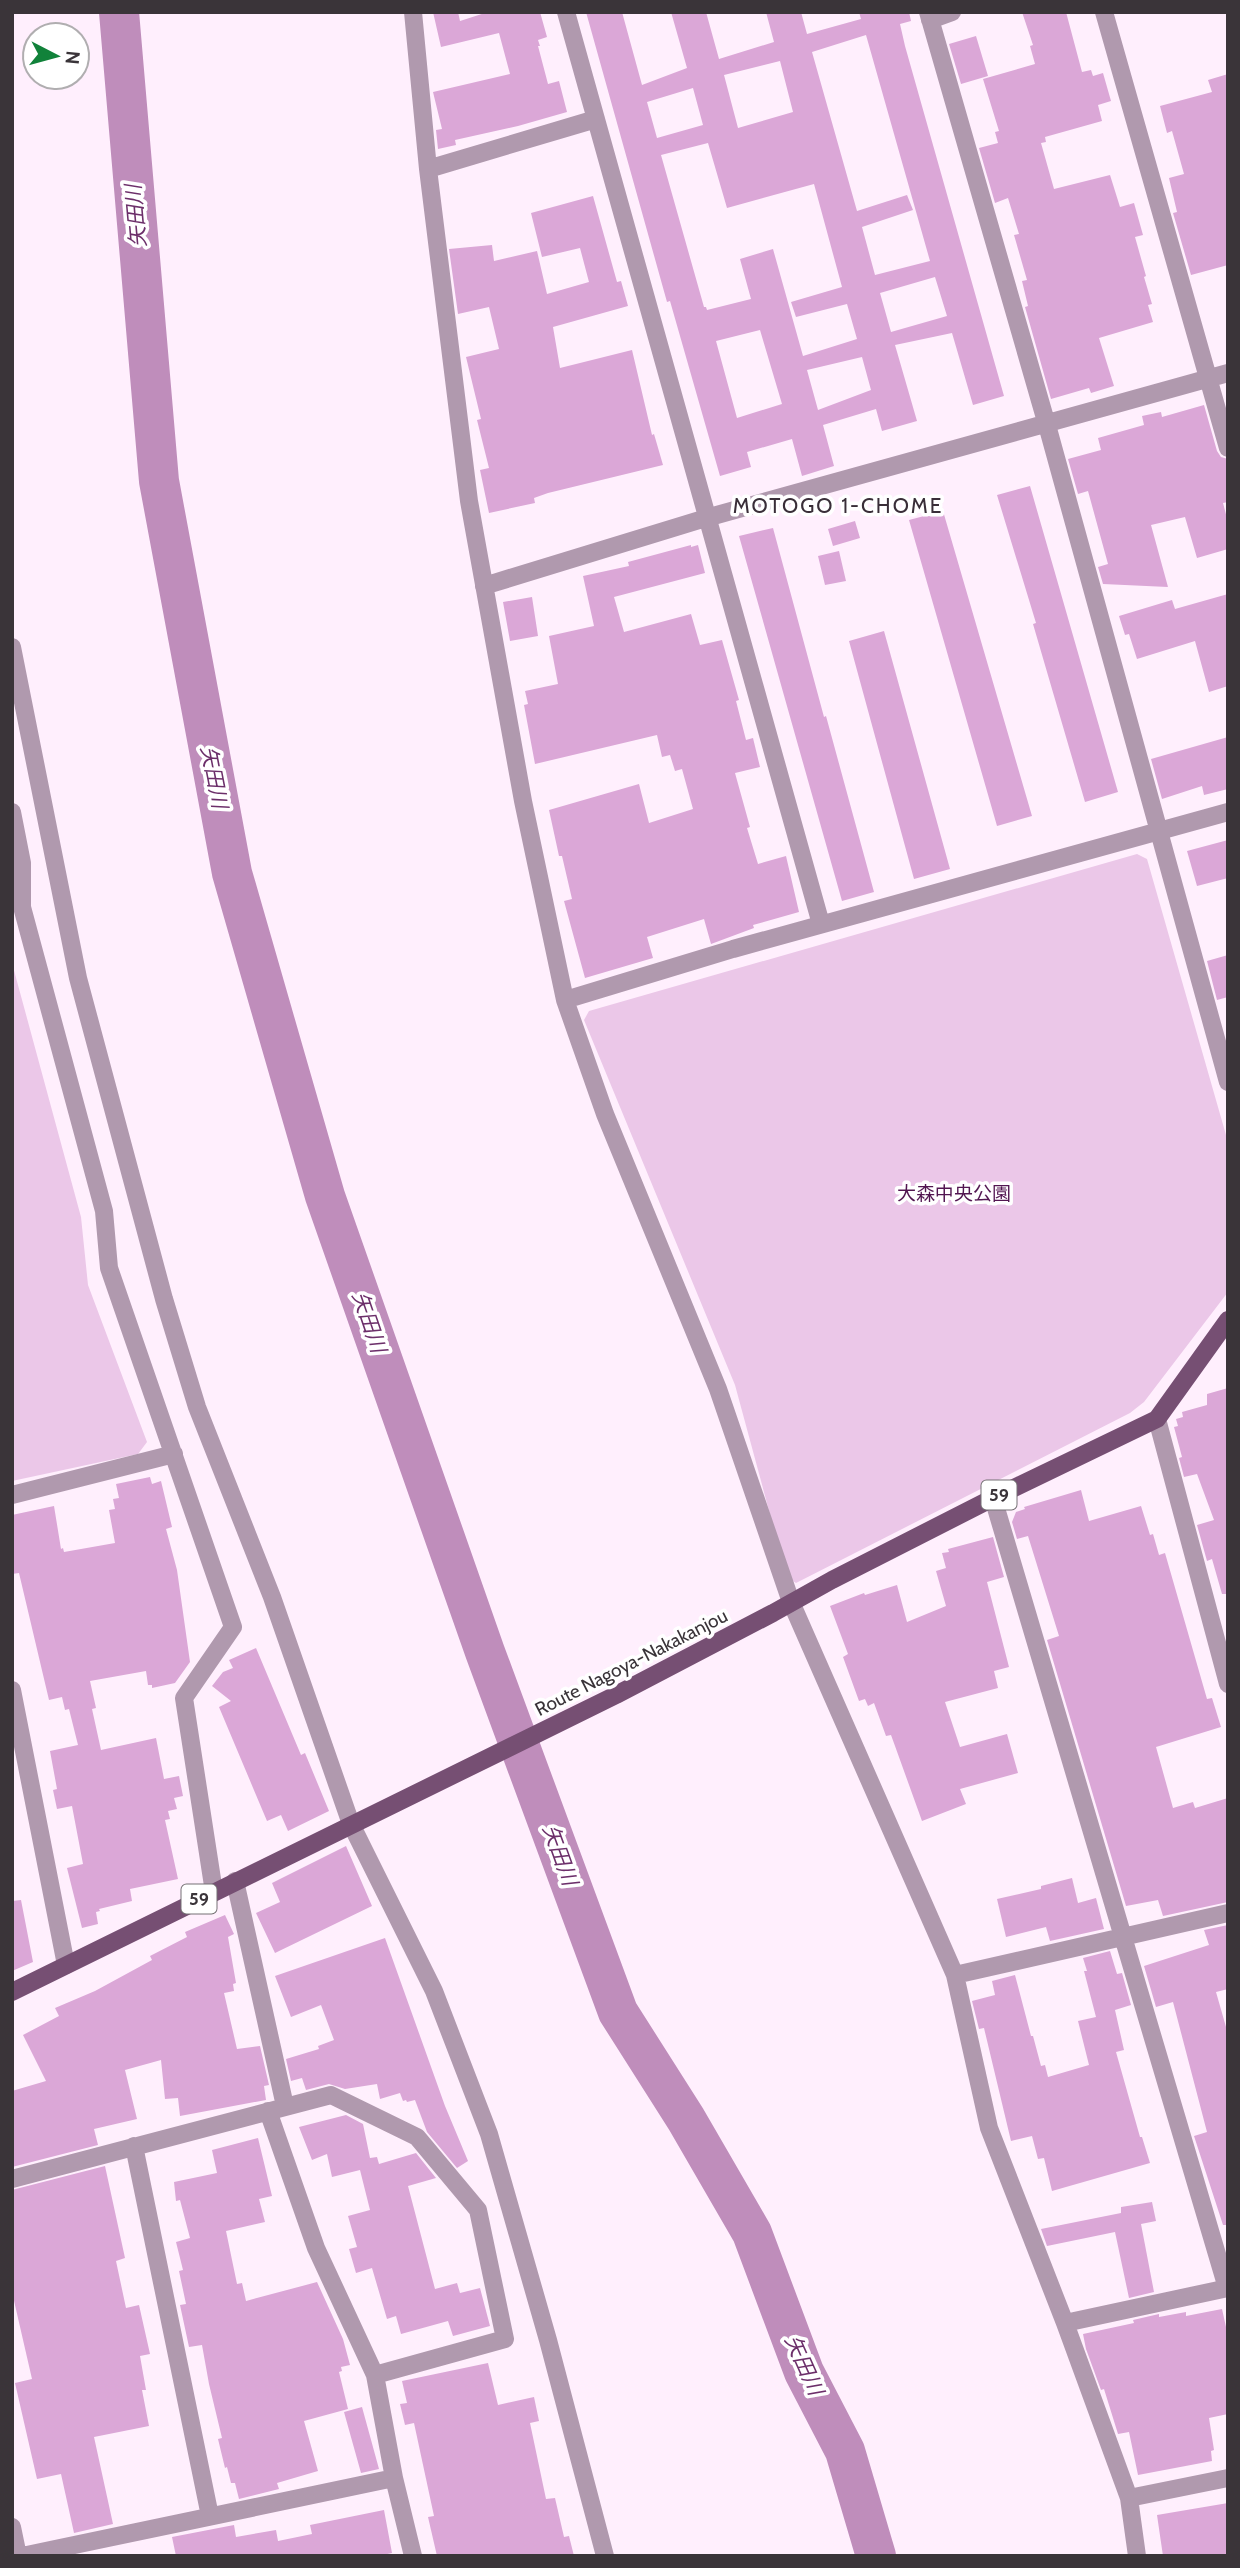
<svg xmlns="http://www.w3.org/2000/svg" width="1240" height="2568" font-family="Cabin,'Noto Sans JP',sans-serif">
  <rect width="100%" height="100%" fill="#ffeffd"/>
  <path fill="#ebc7e8" d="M1137,854l10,5 81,283v150l-84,110 -14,11 -334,170 -9,-6 -52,-192 -151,-365 5,-9z
    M12,963l69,254 7,68 59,157 -9,12 -126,27z"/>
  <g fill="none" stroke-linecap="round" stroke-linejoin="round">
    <path stroke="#bf8dbb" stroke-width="40" d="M119,12l40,469 73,392 93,323 160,456 133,360 68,107 66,114 52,139 41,79 31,105"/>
  </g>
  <path fill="#dba7d7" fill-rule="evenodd" d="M433,12h25l2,9 28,-9h52l7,25 -9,3 2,6h-2l10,38 11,-3 8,31 -49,14 -63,14 1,5 -18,4 -2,-19 6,-1 -9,-37 77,-18 -11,-41 -58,14z
    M586,12h36l20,73 45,-17 -16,-56h35l13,47 55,-17 -8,-30h35l6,22 54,-15 -2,-7h50l2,9 -11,3 5,22 99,350 -31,9 -21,-72 -57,12 22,76 -35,10 -6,-22 -53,16 11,41 -32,10 -10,-37 -45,13 4,15 -31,9 -50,-175 -3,1zM866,35l64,226 -55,14 -13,-48 51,-17 -6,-15 -50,16 -45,-159zM780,61l13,51 -55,16 -14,-53zM693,88l10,37 -46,13 -10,-36zM708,143l19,65 87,-24 28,103 -51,15 5,15 51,-13 10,35 -54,17 -30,-107 -33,10 11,40 -44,11 -1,-3h-2l-43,-152zM935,277l12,39 -56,16 -11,-39zM760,330l22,74 -45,14 -21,-77zM862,357l9,33 -53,20 -11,-40z
    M1022,12h44l16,60 9,-2 2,6 10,-3 8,28 -13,4 4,16 -57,16 1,5 -5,1 13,46 56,-14 10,32 14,-4 9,32 -8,2 11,39 -2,1 8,27 -4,1 5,17 -54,16 15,48 -23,7 -2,-5 -38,11 -26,-92 3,-1 -6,-25 5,-1 -13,-45 5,-1 -11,-36 -13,5 -16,-55 19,-5 -3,-11 4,-1 -16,-52 52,-15 -5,-18 3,-1z
    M976,36l12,40 -27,8 -12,-40z
    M1228,74v191l-37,10 -18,-62 4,-1 -8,-34 15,-4 -12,-43 -5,2 -7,-27 52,-14 -4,-12z
    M593,196l24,86 4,-1 7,25 -75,21 7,41 72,-18 20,85 2,-1 9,31 -115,28 -14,5 1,5 -46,10 -9,-43 9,-2 -12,-48 4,-1 -15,-62 33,-8 -10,-42 -31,7 -9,-65 43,-4 2,16 43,-10 10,43 42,-12 -9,-34 -38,9 -11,-44z
    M1204,405l13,46 4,6 7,2v43l-5,1 5,19v27l-31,9 -12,-41 -34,8 17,62 -65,-3 -5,-17 10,-3 -20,-73 -10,3 -10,-35 33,-9 -3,-12 46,-13 -2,-9 19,-4 1,5z
    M1030,486l88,306 -33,10 -52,-178 3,-1 -39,-128z
    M943,511l89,305 -35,10 -88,-306z
    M855,521l5,17 -27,8 -5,-17z
    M773,528l51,189 2,-1 48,176 -32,9 -103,-365z
    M691,545v2l7,-2 7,28 -91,24 10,35 67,-18 9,31 22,-5 17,60 -3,1 10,39 7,-2 7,29 -25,6 15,54 -3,1 11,36 28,-8 13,56 -46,13 1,3 -43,16 -7,-25 -57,18 6,21 -68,20 -21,-77 8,-2 -10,-43h-3l-10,-46 90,-26 10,39 44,-14 -11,-40 -7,2 -5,-16 -8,2 -5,-22 -122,29 -11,-59 4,-1 -3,-13 33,-7 -9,-48 45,-10 -11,-50 46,-10 -1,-4z
    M839,551l7,30 -21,4 -7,-29z
    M1228,594v92l-19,6 -14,-51 -58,18 -8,-25 -4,1 -6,-19 53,-16 3,9z
    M532,597l6,39 -28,5 -7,-39z
    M884,631l66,238 -36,10 -65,-238z
    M1228,737v52l-24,6 -2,-9 -40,13 -11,-40z
    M1228,840v38l-31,8 -10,-35z
    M1228,955v42l-11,3 -10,-39z
    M1228,1388v206h-6l-10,-35 -5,2 -10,-36 17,-5 -17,-46 -13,3 -5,-19 3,-1 -8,-30 4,-1 -2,-7 7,-2 -1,-5 25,-7v-11z
    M150,1477l2,7 9,-3 11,46 -6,2 11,41 13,92 -15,21 -23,5v-3h-4l-2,-14 -56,10 6,27 -4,1 9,41 55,-12 8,41 15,-3 4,20 -9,2 3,11 -9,2 2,8 -5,1 13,59 -48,10 2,12 -33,8 1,2 -4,1 2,12 -16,4 -15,-60 16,-4 -11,-58 -15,3 -4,-19 4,-1 -7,-38 28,-6 -9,-36 -4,1 -3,-13 -13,3 -30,-127 -7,1v-59l42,-9 7,43 2,-1 1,4 51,-9 -6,-33 6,-1 -2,-10 6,-1 -3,-14z
    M1081,1490l8,31 52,-15 9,29 3,-1 6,21 6,-2 42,146 5,-1 9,29 -65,20 17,61 20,-6 2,6 33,-10v104l-65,14 -5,-16 -32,6 -79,-266 12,-4 -31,-100 -11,3 -5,-17 4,-10 9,-3 -1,-2z
    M993,1537l11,40 -17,5 22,85 -15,4 4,17 -53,14 15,45 47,-13 11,39 -58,16 6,15 -44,17 -27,-75 -4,-11 -5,1 -12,-33 -6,3 -3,-7 -6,2 -16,-44 5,-3 -18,-48 34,-13 1,2 32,-10 10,37 39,-16 -10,-35 10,-3 -4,-15 7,-1 -1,-3z
    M256,1648l45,107 4,-2 24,58 -41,20 -7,-16 -14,6 -48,-114 12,-6 -19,-15 11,-14 10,-4 -4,-8z
    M346,1846l26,60 -97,47 -19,-40 24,-11 -8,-19z
    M1072,1878l6,25 18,-5 8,31 -54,12 -4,-14 -40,10 -9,-38 44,-10v-3z
    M21,1900l12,62 -21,9v-70z
    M225,1915l9,19 -6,3 8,46 -3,1 1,7 -10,2 13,56 23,-3 9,39 -5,1 2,14 -86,16 -2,-18 -13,1 -4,-39 -36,10 12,49 -43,10 4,16 -86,22v-76l34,-10 -23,-46 36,-19 -4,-8 40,-17 57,-31 -2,-4 37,-19 -2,-5z
    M1228,1925v64l-12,3 12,42v191h-5l-29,-89 13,-4 -34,-130 -17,5 -12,-41 65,-21 -5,-15z
    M385,1938l60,168 23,55 -11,7 -30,-36 -12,-32 -8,2 -1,-2 -3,1 -3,-8 -20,6 -3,-15 -32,5 -16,-5 -23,6 -4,-12 -11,3 -5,-22 33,-10 -1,-3 16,-6 -13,-35 -30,12 -16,-41z
    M1110,1951l7,23 5,-1 9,32 -16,5 9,40 -8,2 24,85h2l8,26 -98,28 -8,-33 -6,1 -6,-23 -21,5 -27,-113 -5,1 -7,-28 23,-6 -3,-14 23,-6 16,61h2l8,30 4,-1 3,12 41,-12 -11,-44 18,-4 -12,-46h3l-4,-13z
    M346,2115l17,9 7,34 7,-1 2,7 37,-11 20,25 -28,8 27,103 22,-6 3,10 20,-5 10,38 -37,10 -5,-15 -47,13 -5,-18 -9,3 -15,-51 -16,5 -7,-24 8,-2 -9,-31 22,-6 -10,-40 -28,7 -5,-23 -15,6 -13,-33z
    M258,2138l14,58 -13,3 6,23 -39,9 11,53 5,-1 4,18 71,-19 26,57 7,26 -9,2 1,4 -3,1 9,37 -44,12 14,50 -41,12 2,6 -40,10 -4,-16h-4l-4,-16 -2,1 -7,-29 4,-1 -13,-54 -7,-39 -13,2 -9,-42 6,-1 -7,-33 4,-1 -7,-28 14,-4 -10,-38 -4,1 -2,-19 43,-9 -5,-23z
    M105,2166l20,92 -9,3 10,47 13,-3 11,49 -10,2 6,34h-4l7,36 -55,11 19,87 -39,9 -13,-59 -24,5 -22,-96 17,-4 -20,-87v-102z
    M1152,2202l4,19 -15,3 13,68 -25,6 -14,-66 -68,14 -6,-17 80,-16v-6z
    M1222,2309l6,27v78l-19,4 5,32 -3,1 1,10 -74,14 -9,-43 -11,2 -14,-45 -3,1 -15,-41 -3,-15 51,-11 -1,-3 26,-6v3l27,-5v4z
    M488,2363l10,42 36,-8 5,24 -9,2 16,76 9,-1 9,39 5,-1 5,20h-137l-9,-39 6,-1 -20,-93 -9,2 -5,-21 7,-1 -5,-22z
    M362,2407l17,62 -18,4 -17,-61z
    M1228,2503v53h-65l-6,-41z
    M384,2510l8,43 -14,3h-202l-4,-19 62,-12 2,12 40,-7 2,11 34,-7 -2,-9z"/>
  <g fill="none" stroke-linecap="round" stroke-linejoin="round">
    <path stroke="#b099ae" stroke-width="18" d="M413,12l15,157 41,332 54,300 42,199 40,114 113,275 73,213 164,373 34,153 76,195 64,175 8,58
      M566,12l255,912
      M928,12l119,413 181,657
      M1104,12l124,436
      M930,20l22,-8
      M428,169l168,-50
      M484,586l222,-68 522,-145
      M12,647l66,331 86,321 33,108 75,190 79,227 83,167 55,143 59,206 57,216
      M12,812l10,51v44l82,304 5,57 124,359 -49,71 30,194
      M565,1000l168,-51 495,-137
      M1157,1419l71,265
      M12,1495l162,-41
      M993,1498l234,790
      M12,1690l54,275
      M235,1881l50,225
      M955,1975l273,-62
      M268,2111l48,137 59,127 19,103 19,78
      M134,2146l76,370
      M12,2179l319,-84 86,42 61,73 27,129 -130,36
      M1065,2323l163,-35
      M1129,2498l99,-20
      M12,2527l6,29
      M22,2556l372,-78"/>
    <path stroke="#764f73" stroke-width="18" d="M12,1992l604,-297 157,-82 59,-33 161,-82 164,-79 71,-99"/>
  </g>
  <g text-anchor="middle" stroke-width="7" stroke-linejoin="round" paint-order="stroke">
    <g fill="#fff" stroke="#757174" stroke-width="2">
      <rect x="981.5" y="1480.5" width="35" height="29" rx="5"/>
      <rect x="181.5" y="1884.5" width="35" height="29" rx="5"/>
    </g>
    <g font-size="18" font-weight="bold" fill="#3a3439">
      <text x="999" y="1501">59</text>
      <text x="199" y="1905">59</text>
    </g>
    <g font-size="19" fill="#521651" stroke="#fff">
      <text x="954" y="1200">大森中央公園</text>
    </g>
    <g font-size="19" fill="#3a3439" stroke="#fff">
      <text transform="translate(631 1662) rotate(-27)" y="7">Route Nagoya-Nakakanjou</text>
    </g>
    <g font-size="21" font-style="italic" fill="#6c2f6a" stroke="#fff">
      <text transform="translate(136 216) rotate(-95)" y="7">矢田川</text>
      <text transform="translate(214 777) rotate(79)" y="7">矢田川</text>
      <text transform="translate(369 1322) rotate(71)" y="7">矢田川</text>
      <text transform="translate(560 1855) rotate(70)" y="7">矢田川</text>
      <text transform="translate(804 2365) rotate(66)" y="7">矢田川</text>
    </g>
    <g font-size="21" letter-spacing="2" fill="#392e38" stroke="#fff">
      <text x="838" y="513">MOTOGO 1-CHOME</text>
    </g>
  </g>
  <rect width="1240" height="2568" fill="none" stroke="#3a3439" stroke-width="28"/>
  <g transform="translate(56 56) rotate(96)"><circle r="33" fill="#ffffff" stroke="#b0aeb0" stroke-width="2"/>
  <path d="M0-5L12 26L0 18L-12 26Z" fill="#11823a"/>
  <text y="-10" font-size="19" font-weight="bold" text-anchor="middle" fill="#3a3439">N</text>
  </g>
</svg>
